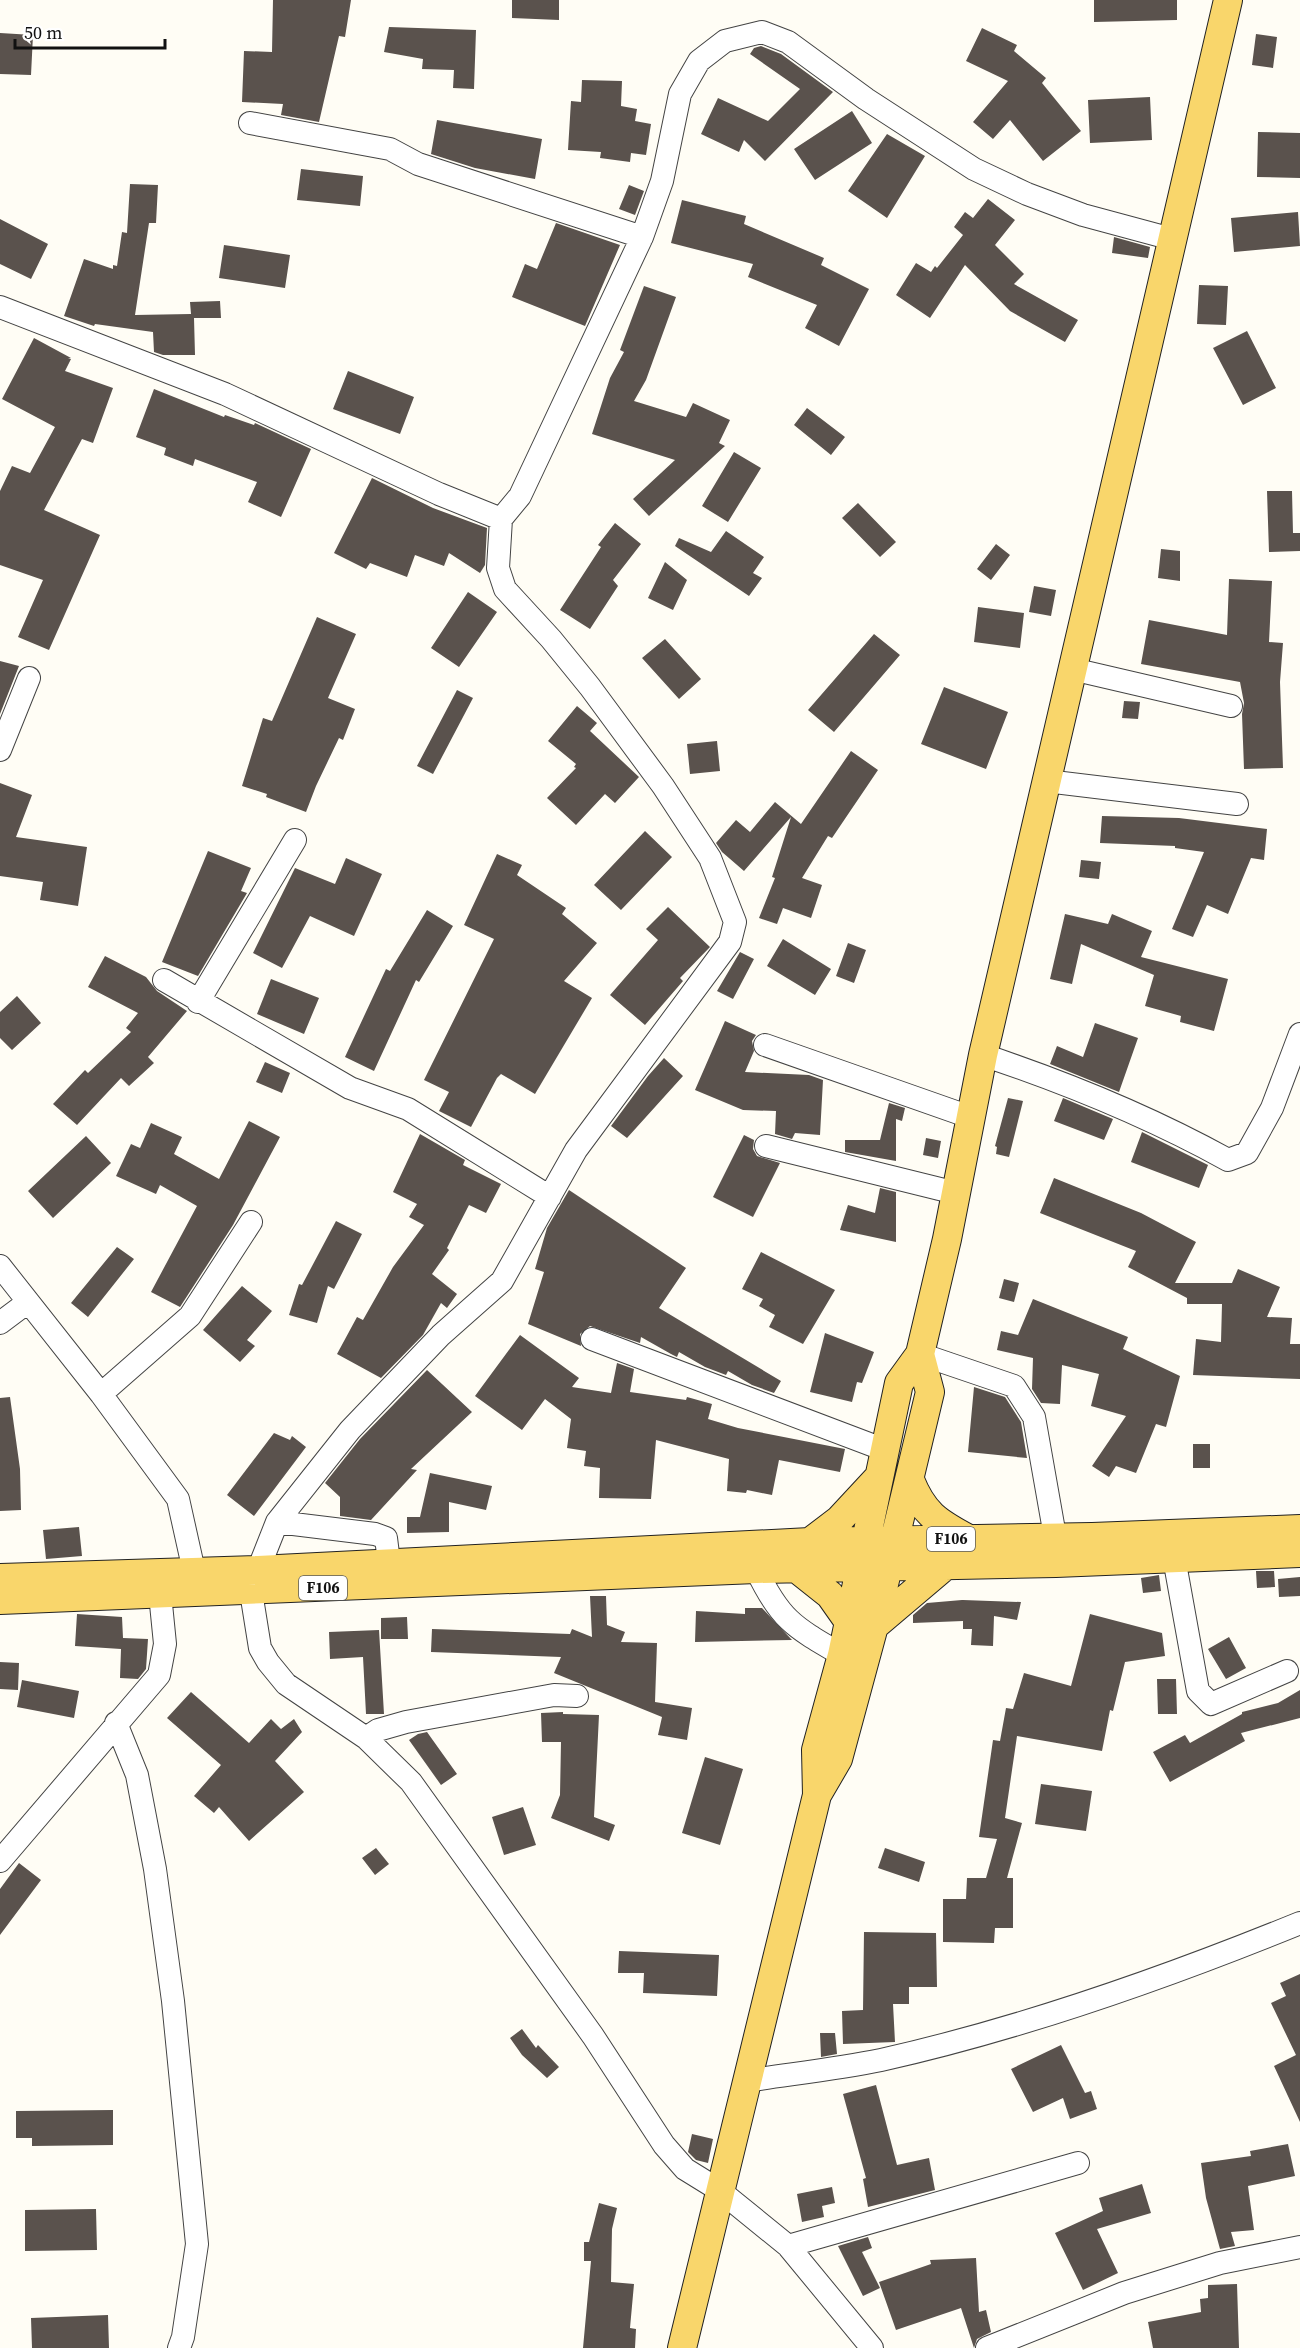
<svg xmlns="http://www.w3.org/2000/svg" width="1300" height="2348" font-family="'Source Serif 4',serif">
  <rect width="100%" height="100%" fill="#fffdf5"/>
  <path fill="#5a524d" d="M273,0h78l-6,37 -6,-1 -20,86 -38,-7 2,-11 -41,-2 2,-51 28,1z
    M512,0h47v20l-47,-2z
    M1094,0h83v20l-83,2z
    M389,27l87,3 -2,59 -21,-1 1,-18 -32,-1 1,-10 -39,-7z
    M982,28l35,17 -3,6 32,27 -4,5 39,48 -38,30 -33,-41 -17,19 -20,-17 35,-41 -42,-20z
    M0,33l33,2 -2,40 -31,-1z
    M1256,34l21,3 -4,31 -21,-3z
    M761,46l20,8 52,38 -68,69 -21,-21 -5,12 -38,-18 17,-36 50,23 32,-32 -50,-35 4,-6z
    M582,80l40,1 -1,25 16,3 -2,12 16,3 -5,31 -15,-2 -1,9 -30,-4 1,-6 -33,-2 3,-49 10,1z
    M1150,97l2,43 -62,3 -2,-43z
    M852,111l20,32 -57,37 -21,-31z
    M437,120l105,19 -7,40 -60,-11 -44,-14z
    M1258,132l42,1v45l-43,-1z
    M887,134l38,22 -38,62 -39,-27z
    M301,169l62,7 -3,30 -63,-6z
    M130,184l28,1 -2,38h-7l-14,92 56,-1 -1,-12 30,-1 1,17h-27l1,37h-32l-9,-3 -1,-20 -58,-8 -1,2 -30,-10 20,-57 29,10v-4l4,1 5,-34 5,1z
    M629,185l15,6 -9,24 -16,-6z
    M988,199l27,21 -20,25 29,29 -10,10 64,36 -13,22 -55,-31 -45,-46 -35,53 -34,-23 20,-32 15,9 4,-6 2,2 26,-33 -9,-8 11,-15 8,6z
    M682,200l64,16 -2,8 80,34 -3,7 48,24 -30,57 -34,-18 12,-23 -69,-28 5,-13 -82,-21z
    M1298,212l2,34 -66,6 -3,-34z
    M0,219l48,25 -17,35 -31,-15z
    M556,223l64,22 -35,81 -73,-29 13,-33 12,5z
    M1114,237l36,10 -2,11 -36,-5z
    M224,245l66,10 -5,33 -66,-10z
    M1199,285l29,1 -2,39 -29,-1z
    M644,286l32,11 -30,83 -12,21 52,16 7,-14 37,17 -11,23 6,3 -76,70 -16,-17 42,-39 -83,-26 18,-56 14,-26 -4,-2z
    M1247,331l29,57 -33,17 -30,-57z
    M34,338l37,20h-3l3,1 -6,12 48,17 -20,55 -11,-4 -38,71 56,25 -51,115 -31,-13 25,-57 -43,-15v-74l12,-25 18,7 25,-46 -53,-28z
    M348,371l66,26 -14,37 -67,-25z
    M154,389l70,28 1,-2 29,10 1,-2 56,26 -30,68 -33,-15 9,-20 -62,-23 -2,7 -29,-11 2,-7 -30,-11z
    M807,408l38,29 -14,18 -37,-30z
    M734,452l27,16 -33,54 -26,-16z
    M372,478l61,30 54,20 -2,37 -5,8 -31,-20 -5,13 -29,-11 -8,22 -37,-14 -4,6 -32,-16z
    M1267,491h25l1,42h7v18l-31,1z
    M858,503l38,39 -16,15 -38,-39z
    M615,523l26,21 -28,36 5,6 -28,43 -30,-19 41,-63 -3,-2z
    M726,531l38,26 -11,16 9,5 -13,18 -74,-50 4,-8 32,14z
    M996,544l14,11 -19,25 -14,-11z
    M1161,549l19,2v30l-22,-3z
    M665,562l22,18 -14,30 -25,-12z
    M1229,579l43,2 -3,61 14,1 -3,39 3,86 -39,1 -2,-55 2,-11 -4,-21 -99,-18 8,-44 78,15z
    M1034,586l22,4 -5,26 -22,-4z
    M468,592l29,20 -38,55 -28,-19z
    M978,607l46,6 -4,35 -46,-6z
    M317,617l39,17 -28,64 27,11 -12,31 -4,-2 -23,48 -10,26 -40,-15 1,-3 -25,-8 21,-68 9,3z
    M874,634l26,21 -66,77 -26,-22z
    M665,639l36,40 -22,20 -37,-41z
    M0,661l19,5 -19,48z
    M944,687l64,25 -22,57 -65,-25z
    M457,690l16,8 -40,76 -16,-8z
    M1124,701l16,1 -2,17 -16,-1z
    M577,706l20,17 -7,8 49,46 -24,26 -10,-9 -29,31 -29,-27 29,-30 -2,-1 2,-3 -28,-23z
    M717,741l3,30 -30,3 -3,-30z
    M851,751l27,19 -46,68 -4,-2 -26,42 20,7 -11,33 -28,-10 -6,16 -18,-6 16,-40 -3,-1 19,-60 -47,54 -22,-19 -6,-9 20,-23 14,12 25,-30 26,22z
    M0,783l32,12 -16,42 71,10 -9,59 -38,-6 3,-18 -43,-6z
    M1102,816l77,2 88,11 -3,31 -13,-2 -23,56 -21,-9 -14,32 -21,-8 32,-77 -29,-4v-2l-75,-3z
    M645,831l27,26 -51,53 -27,-25z
    M208,851l43,17 -10,23 6,2 -49,83 -36,-14z
    M497,854l25,11 -5,10 49,33 -4,6 35,29 -33,38 28,17 -57,96 -34,-20 -4,4 -26,49 -32,-16 10,-19 -25,-12 70,-141 -30,-14z
    M346,858l36,16 -28,62 -44,-20 -28,52 -29,-15 42,-85 40,16z
    M1081,860l20,2 -2,17 -20,-2z
    M668,907l42,40 -30,31 3,3 -38,44 -35,-30 48,-55 -12,-11z
    M427,910l26,16 -34,56 -3,-2 -42,91 -29,-14 41,-88 4,2z
    M1065,914l43,10 4,-10 40,17 -11,26 87,22 -14,52 -34,-9 1,-6 -36,-10 9,-31 -73,-31 -9,40 -22,-5z
    M783,939l48,30 -16,26 -48,-29z
    M848,943l18,7 -12,33 -18,-7z
    M740,952l14,7 -21,40 -16,-8z
    M105,956l41,21 11,14 30,20 -39,46 6,6 -25,23 -8,-8 -44,47 -24,-21 32,-34 3,3 43,-41 -5,-4 12,-15 -50,-26z
    M271,979l48,19 -15,36 -47,-20z
    M17,996l24,27 -29,27 -12,-12v-26z
    M725,1021l31,14 -4,6 2,10 -9,21 64,3 14,5 -3,55 -25,-2 -3,6 -17,-5 1,-23 -33,-1 -48,-20z
    M1095,1023l43,15 -19,54 -69,-28 7,-18 26,11z
    M664,1058l19,18 -56,62 -16,-12 37,-50z
    M265,1062l25,11 -8,20 -26,-11z
    M1008,1098l15,3 -14,56 -13,-3 1,-7 -2,-1z
    M1063,1098l50,21 -9,21 -50,-19z
    M889,1103l16,5 -3,13 -6,-2v42l-51,-9v-12h35z
    M249,1121l31,16 -47,88 -53,82 -29,-15 46,-86 -37,-21 -4,9 -40,-18 15,-32 9,4 11,-25 31,14 -8,17 45,25z
    M1142,1132l66,33 -9,23 -68,-26z
    M420,1134l45,26 -2,5 38,19 -15,29 -17,-8 -22,43 2,2 -17,24 25,20 -10,14 -6,-5 -18,32 -42,43 -44,-24 20,-37 6,3 30,-53 31,-42 -15,-8 8,-13 -24,-12z
    M744,1135l10,5 -1,9 4,7 23,7 -27,54 -40,-20z
    M86,1136l25,27 -58,55 -25,-27z
    M926,1138l15,3 -3,17 -15,-3z
    M1054,1178l87,35 55,29 -21,41h57l6,-14 42,18 -13,30 25,1 -2,26h10v35l-107,-4 3,-36 25,3 1,-38h-35v-6l-59,-31 8,-16 -96,-38z
    M880,1188l16,4v50l-56,-12 8,-25 27,8z
    M569,1190l117,78 -27,40 122,73 -7,12 -22,-8 -24,-14 -2,4 -21,-8 -26,-15 -2,5 -6,-3 -30,-17 -1,6 -50,-17 -10,8 1,12 -53,-22 16,-52 -9,-3 12,-41z
    M336,1221l26,13 -28,55 -6,-3 -11,37 -28,-8 10,-31 3,1z
    M117,1247l17,12 -46,58 -17,-14z
    M761,1252l74,38 -32,54 -34,-17 6,-12 -16,-9 4,-7 -21,-10z
    M1004,1279l15,4 -5,19 -15,-4z
    M242,1286l30,25 -25,29 8,6 -15,16 -37,-32z
    M1033,1299l95,38 -5,12 57,27 -14,51 -10,-3 -20,49 -20,-7 -7,11 -17,-11 34,-50 -35,-10 8,-32 -37,-9 -2,39 -19,-1 -9,-14 1,-31 -36,-8 4,-19 17,4z
    M825,1333l49,19 -12,31 -5,-1 -5,20 -42,-10z
    M520,1335l59,43 -7,9 39,6 6,-30 17,6 -4,23 56,8 1,-3 25,7 -4,15 30,9 107,21 -5,23 -61,-12 -7,35 -25,-5 -1,3 -19,-2 2,-32 -73,-19 -5,59 -52,-1 1,-30 -16,-2 2,-15 -19,-3 4,-29 -26,-20 -23,31 -47,-34z
    M427,1370l45,42 -61,57 6,1 -46,50 -31,-4v-19l-15,-14 35,-44z
    M974,1387l31,10 16,25 6,36 -59,-6z
    M10,1397l10,72 1,41 -21,1v-113z
    M274,1433l16,7 2,-4 14,11 -52,69 -27,-21z
    M1193,1444h17v24h-17z
    M430,1473l62,13 -6,24 -37,-8v30l-42,1v-16h13z
    M79,1527l3,29 -36,3 -3,-29z
    M1256,1571h18l1,16 -18,1z
    M1159,1575l2,16 -18,2 -2,-15z
    M1300,1577v19l-21,1 -1,-18z
    M590,1596h16l1,29 18,7 -4,10 36,1 -2,59 37,6 -5,32 -29,-5 4,-18 -108,-44 7,-16 -130,-5 1,-23 138,5 2,-5 20,8z
    M962,1600h1l58,2 -4,18 -23,-4 -1,30 -22,-1 1,-16h-9v-8l-50,2v-8l14,-12z
    M745,1608h17l30,32 -97,2 1,-31 49,3z
    M77,1614l45,3 1,21 25,1 -2,30 -8,10 -18,-1 1,-29 -46,-3z
    M1090,1614l72,19 3,23 -40,6 -12,49 -3,-1 -8,41 -85,-15 -12,82 17,5 -15,55h6v50h-18l-1,15 -51,-1v-43h23l1,-21h19l11,-39 -18,-2 14,-97 7,1 6,-33 7,1 11,-36 47,13z
    M407,1617l1,22h-27v-21z
    M379,1630l5,84h-18l-3,-57 -33,2 -1,-27z
    M1229,1637l17,31 -20,11 -18,-30z
    M0,1662l19,1 -1,27 -18,-1z
    M1157,1679h19l1,35h-19z
    M22,1680l57,11 -5,27 -57,-11z
    M1300,1690v28l-59,15 4,8 -75,41 -17,-30 32,-17 5,8 52,-29v-2l36,-9z
    M191,1692l58,51 22,-24 10,10 13,-10 8,13 -27,29 29,31 -55,49 -30,-34 -5,6 -20,-17 27,-31 -54,-47z
    M563,1712v2l36,1 -5,102 21,8 -6,16 -58,-23 9,-23 1,-53h-19l-1,-29z
    M427,1732l30,42 -16,11 -32,-45 9,-6z
    M705,1757l38,12 -23,76 -38,-12z
    M1041,1784l51,7 -6,40 -51,-7z
    M523,1807l13,38 -32,10 -12,-38z
    M376,1848l13,16 -14,11 -13,-17z
    M885,1848l40,14 -6,20 -41,-14z
    M19,1863l22,17 -41,55v-46z
    M864,1932l72,1 1,54h-28v17h-16l2,38 -52,2 -1,-33 21,-1z
    M619,1951l100,4 -2,41 -74,-3 1,-20h-26z
    M1300,1974v148l-26,-56 22,-11 -25,-52 15,-7 -6,-13z
    M522,2029l14,19 2,-3 21,22 -12,11 -25,-23 -12,-17z
    M820,2033h15l2,21 -16,3z
    M1061,2045l24,48 6,-2 6,18 -27,10 -7,-21 -30,14 -22,-43z
    M876,2085l21,80 32,-7 6,32 -67,17 -5,-28 3,-1 -23,-84z
    M113,2110v35l-81,1v-8h-16v-27z
    M692,2134l21,5 -5,24 -12,-3 -8,-8z
    M1288,2144l7,32 -47,10 6,44 -23,2 4,14 -15,3 -14,-51 -5,-35 50,-7 -1,-5z
    M1142,2184l9,29 -54,16 21,44 -35,17 -28,-57 48,-22 -4,-13z
    M832,2187l3,16 -13,3 2,11 -22,5 -5,-28z
    M599,2203l18,5 -5,21 -1,53 23,2 -4,44 6,1 -1,19h-52l8,-87h-7v-19h5z
    M96,2209l1,41 -72,1v-41z
    M868,2237l4,11 -10,4 18,36 -17,8 -25,-50z
    M976,2258l3,54 7,-2 5,22 -14,7 -3,9 -13,-40 -65,22 -17,-48 52,-18 -1,-4z
    M1237,2284l2,64h-86l-5,-26 53,-10 -1,-13 8,-1v-13z
    M108,2315l1,33h-77l-1,-30z"/>
  <g fill="none" stroke-linecap="round" stroke-linejoin="round">
    <g stroke="#444" stroke-width="24">
      <path id="minor" d="M250,123l140,26 28,15 224,73
        M0,307l225,87 214,100 62,25
        M1072,669l159,37
        M0,750l29,-72
        M1046,781l191,23
        M164,980l186,108 58,21 142,88
        M198,1002l97,-162
        M765,1045l205,72
        M983,1055c84,28 167,62 245,105l19,-7 25,-45 28,-74
        M766,1146l190,47
        M0,1266l101,128 77,105 16,72
        M0,1323l28,-21
        M592,1339l293,111
        M920,1354l94,32 20,31 21,119
        M101,1394l89,-78 61,-94
        M277,1522l98,12 11,4 3,24
        M1174,1558l24,133 13,13 76,-33
        M756,1569c24,51 38,58 86,86
        M258,1570l19,-48 73,-92 91,-95 61,-54 74,-131 154,-208 5,-20 -25,-64 -47,-72 -73,-99 -39,-48 -46,-50 -7,-21 3,-49 19,-23 122,-259 20,-56 18,-87 19,-33 26,-20 37,-9 26,10 78,57 108,70 53,25 56,21 89,24
        M251,1592l9,56 8,14 18,22 80,54 45,44 182,254 71,109 21,24 34,21 69,56 84,102
        M116,1723l21,52 18,94 18,132 24,243 -14,93 -4,11
        M366,1738l12,-8 28,-8 148,-27 23,1
        M0,1861l159,-186 6,-31 -5,-50
        M746,2081c45,-7 91,-12 135,-21 143,-32 284,-82 419,-137
        M788,2246l290,-83
        M987,2348l137,-55 96,-30 80,-16"/>
    </g>
    <g stroke="#222" stroke-width="30">
      <path id="major" d="M910,1480c13,33 27,42 57,58
        M810,1542l29,-22 39,-42
        M796,1568l34,27 19,27
        M0,1578l258,-8 552,-28 282,-5 208,-8
        M0,1600l756,-31 300,-6 244,-10
        M874,1626l72,-61
        M817,1795l21,-36 36,-133 56,-234 -10,-38
        M682,2348l135,-553 -1,-45 26,-95 57,-272 21,-29 27,-115 36,-184 245,-1055"/>
    </g>
    <use href="#minor" stroke="#fff" stroke-width="22"/>
    <use href="#major" stroke="#f9d66b" stroke-width="28"/>
  </g>
  <g text-anchor="middle" stroke-width="6" stroke-linejoin="round" paint-order="stroke">
    <g fill="#fff" stroke="#585858" stroke-width="1.5">
      <rect x="927" y="1527" width="48" height="24" rx="4.5"/>
      <rect x="299" y="1576" width="48" height="24" rx="4.5"/>
    </g>
    <g font-size="15" font-weight="bold" fill="#111">
      <text x="951" y="1544">F106</text>
      <text x="323" y="1593">F106</text>
    </g>
  </g>
  <path d="M15 39v9h150v-9" fill="none" stroke="#111111" stroke-width="3"/>
  <text x="24" y="39" font-size="18" fill="#111111" stroke="#ffffff" stroke-width="4.5" paint-order="stroke">50 m</text>
</svg>
